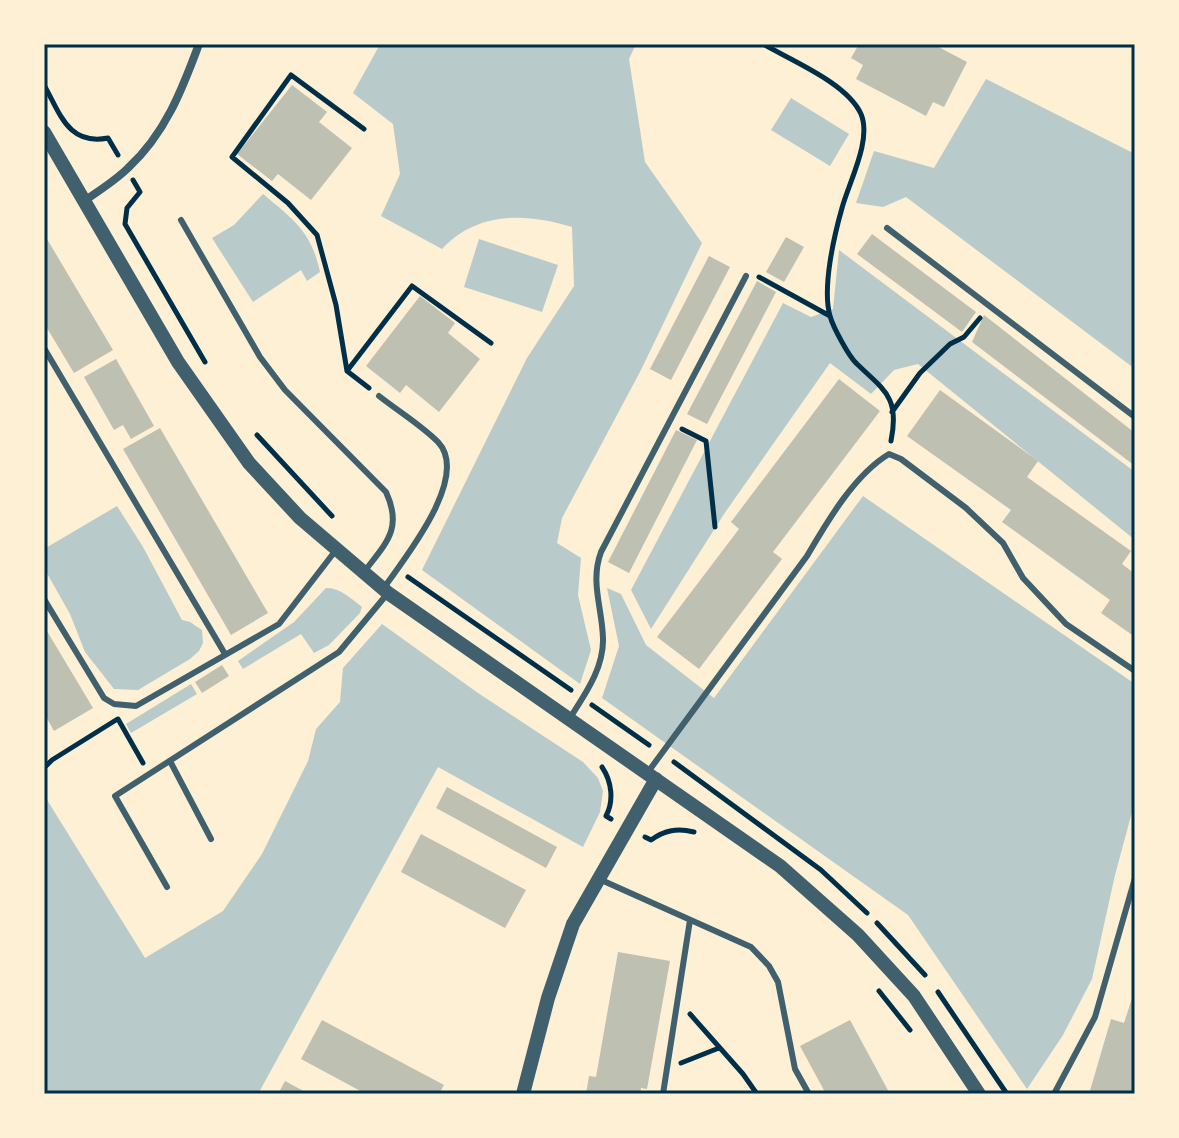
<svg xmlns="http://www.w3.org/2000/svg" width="1179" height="1138" font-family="Poppins,sans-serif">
  <rect width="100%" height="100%" fill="#fdf0d5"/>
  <path fill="#b9caca" d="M376,44h260l-7,15 16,103 57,81 -61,127 -79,148 -5,25 24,15 -3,37 13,55 -11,34 -158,-114 105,-212 47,-72 -2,-59c-46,-14 -95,-16 -130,22l-61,-33 19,-42 -7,-50 -40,-31 25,-45z
    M986,79l149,75v215l-229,-172 -23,10 -27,-4 18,-52 60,17z
    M791,98l58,36 -19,32 -59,-36z
    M263,194c31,26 48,37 57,78l-13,9 -6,-11 -48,32 -41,-64 22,-13z
    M479,239l79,26 -16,47 -78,-25z
    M839,250l296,222v68l-217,-176 -24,6 -23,24 -41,-31 -106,151 -73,115 -20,-39 152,-287 28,14 22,-8z
    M863,496l272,188v117l-20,74 -23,104 -29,56 -36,54 -119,-174 -306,-217 17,-52 -12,-58 14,6 25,51 68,53z
    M117,506l26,41 39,73 8,2 12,8 1,13 -4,8 -9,8 -52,31 -24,-1 -29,-37 -15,-38 -26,-46v-19z
    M326,588c13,-1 26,11 36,19l-2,6 -31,32 -15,8 -13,-19 -58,35 -5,-8 56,-39z
    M382,624l96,69 105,69 15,16 5,13 -3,21 -17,35 -145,-80 -180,327h-214v-299l101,163 78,-47 39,-57 46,-93 8,-32 24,-27 3,-34z
    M191,684l6,10 -66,39 -5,-9z"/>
  <path fill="#bec0b2" d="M859,44h74l34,18 -23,45 -11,-5 -7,14 -70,-37 7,-14 -12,-7z
    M292,85l35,27 -8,10 33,26 -41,52 -33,-26 -6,7 -35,-27z
    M44,234l69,116 -39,23 -30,-50z
    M872,234l104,78 -14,20 -105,-78z
    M786,237l18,10 -20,35 -18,-10z
    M709,256l21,11 -59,113 -21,-11z
    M757,281l19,11 -69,132 -20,-10z
    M420,296l35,27 -7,10 32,26 -41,53 -33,-27 -6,8 -34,-27z
    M984,315l151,118v33l-163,-124z
    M116,359l38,67 -23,13 -8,-14 -9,5 -30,-53z
    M839,379l41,32 -107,141 9,7 -83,110 -42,-32 82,-108 -8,-7z
    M940,390l98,71 -11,16 104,74 -9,13 13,10v63l-34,-24 9,-13 -108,-78 9,-12 -104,-74z
    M160,428l108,185 -37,22 -108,-186z
    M676,430l21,10 -68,133 -21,-11z
    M44,626l49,82 -39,23 -10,-18z
    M222,665l7,11 -27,17 -7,-11z
    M447,787l110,60 -11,21 -110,-60z
    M421,834l105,56 -21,38 -104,-56z
    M618,952l52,9 -23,128 -6,-1 -1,6h-54l3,-18 7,1z
    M1135,989v105h-46l22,-75 13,4z
    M322,1020l122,65 -5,9h-73l-65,-35z
    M850,1020l40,74h-64l-26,-48z
    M285,1081l24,13h-31z"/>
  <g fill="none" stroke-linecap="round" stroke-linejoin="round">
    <path stroke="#003049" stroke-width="5" d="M763,44c29,17 84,39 98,70 11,26 -12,68 -19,94 -8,28 -20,80 -12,108 3,11 19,41 27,48 27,26 43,33 34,77
      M44,85c16,28 24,61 64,53l10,17
      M133,180l7,12 -13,16 -2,16 80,138
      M759,277l71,39
      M347,371l-11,-66 -19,-70 -29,-32 -56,-46 59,-82 73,54
      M369,388l-22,-17 65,-85 79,57
      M892,412l28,-39 30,-29 14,-7 16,-19
      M682,429l24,12 9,86
      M257,435l75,81
      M408,577l163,113
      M592,705l57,40
      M118,719l25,44
      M674,762l147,108 46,43
      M602,767c10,15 12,34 4,49l5,3
      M44,768l8,-8 64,-40
      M645,837l6,3c14,-10 26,-12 43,-8
      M877,923l48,52
      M879,991l31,39
      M938,992l69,102
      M690,1014l53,60 14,20
      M681,1063l38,-15"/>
    <path stroke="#3f606c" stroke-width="6" d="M181,220l79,137 25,33 101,102c17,37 0,51 -22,80
      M887,228l248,189
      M44,348l181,306
      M379,396c19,15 42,29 59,46 33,35 -34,117 -55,147
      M44,599l60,99 10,6 22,2 143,-82 57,-74
      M570,718c15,-24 34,-50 33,-80 -1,-31 -13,-56 -2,-86l145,-276
      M170,761l41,78
      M648,772l159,-216c20,-34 47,-81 82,-102l12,5 65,49 37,35 20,35 43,46 69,47
      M599,879l152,68 18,19 9,16 17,87 14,25
      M167,887l-52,-91 224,-144 49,-59
      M663,1094l27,-174
      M1054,1094l41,-77 40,-139"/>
    <path stroke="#3f606c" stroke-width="8" d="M83,202c15,-11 32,-21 45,-34 37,-34 54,-78 71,-124"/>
    <path stroke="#3f606c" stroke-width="14" d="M44,132l134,230 71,101 51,55 88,75 392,273 78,69 56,61 65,98
      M523,1094l25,-96 25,-74 83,-145"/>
  </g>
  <rect width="1179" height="1138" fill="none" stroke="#fdf0d5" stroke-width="92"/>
  <rect x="46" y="46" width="1087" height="1046" fill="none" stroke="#003049" stroke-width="3"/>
</svg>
